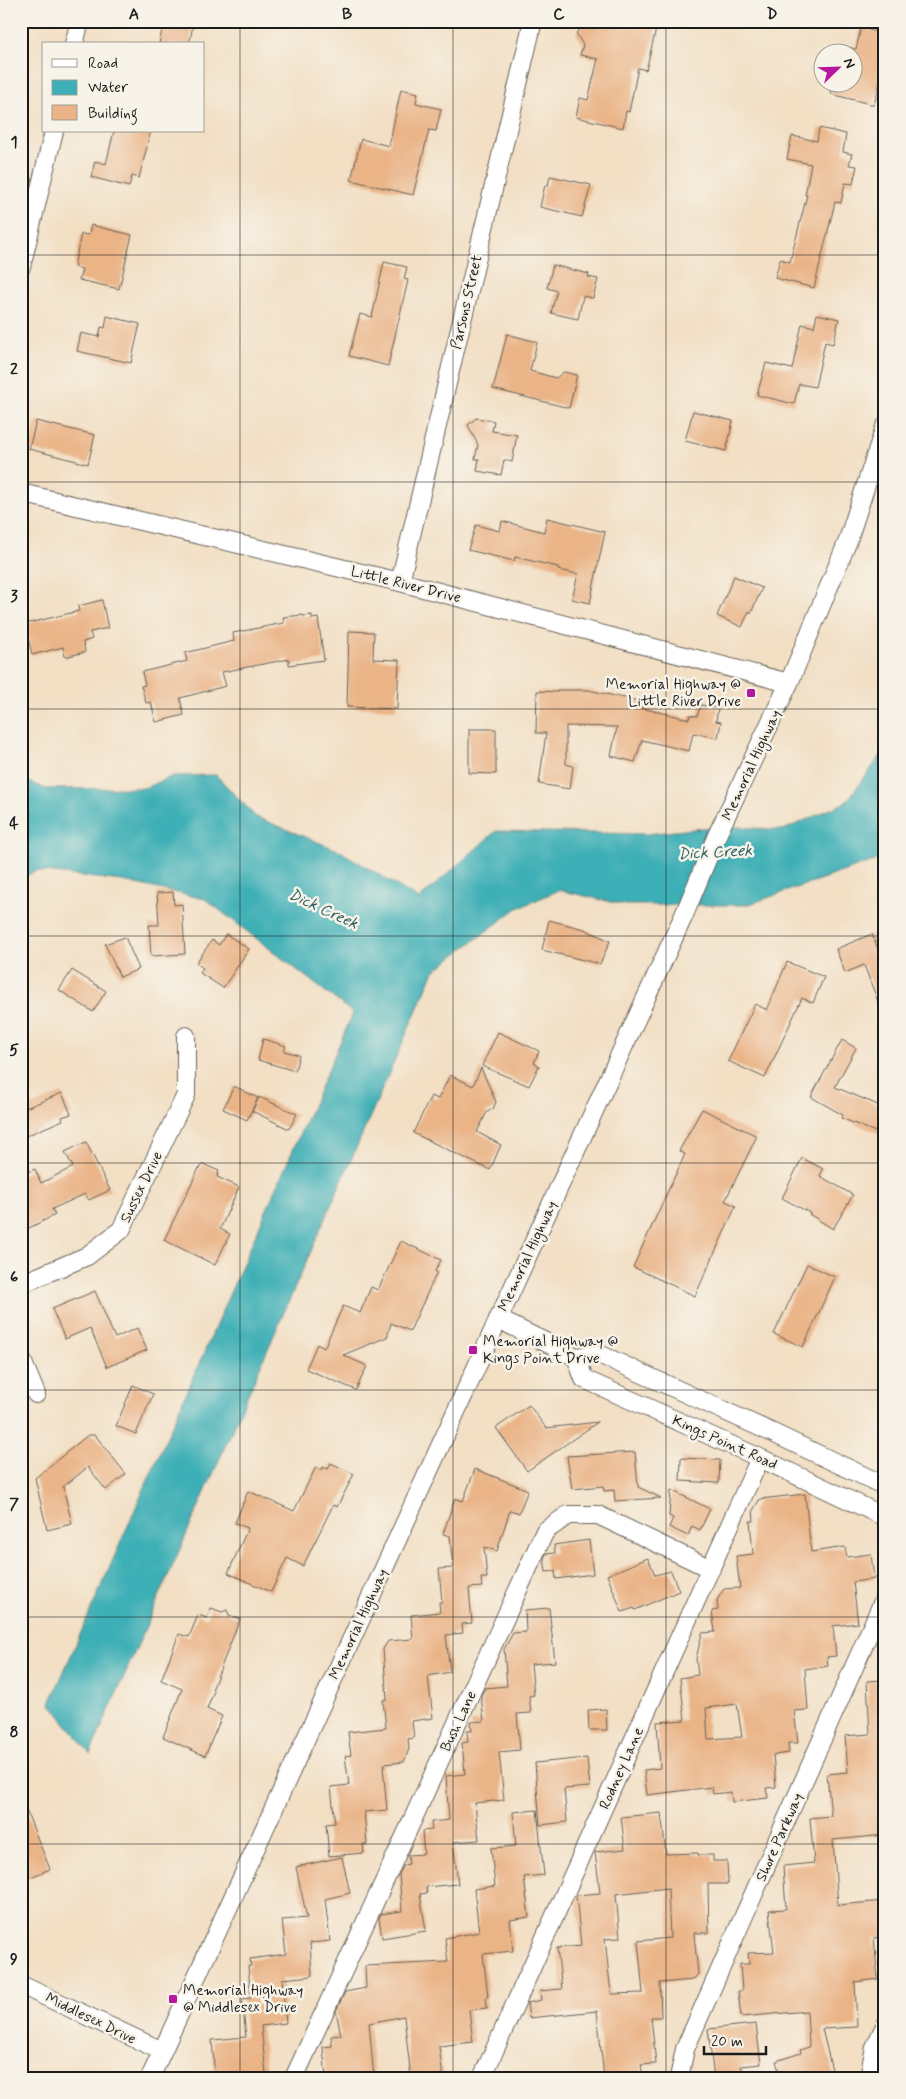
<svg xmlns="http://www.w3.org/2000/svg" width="906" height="2099" font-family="Mynerve,sans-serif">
  <rect width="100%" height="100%" fill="#f7f3e8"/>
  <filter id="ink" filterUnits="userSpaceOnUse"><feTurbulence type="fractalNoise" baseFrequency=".02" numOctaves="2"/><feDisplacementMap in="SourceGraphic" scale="10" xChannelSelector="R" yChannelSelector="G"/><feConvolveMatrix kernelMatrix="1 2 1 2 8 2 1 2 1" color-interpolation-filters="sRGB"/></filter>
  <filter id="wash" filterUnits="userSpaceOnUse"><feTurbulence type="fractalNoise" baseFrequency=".0096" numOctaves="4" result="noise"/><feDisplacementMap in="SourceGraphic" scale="20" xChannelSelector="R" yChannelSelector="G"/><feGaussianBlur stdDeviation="1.12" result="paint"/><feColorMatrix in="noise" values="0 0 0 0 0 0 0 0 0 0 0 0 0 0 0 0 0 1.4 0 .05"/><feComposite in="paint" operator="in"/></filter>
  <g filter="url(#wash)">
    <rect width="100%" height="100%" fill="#f2dfc4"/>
    <path fill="#3eafb6" stroke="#2d6669" d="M885,750v107l-138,48h-123l-65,-15 -43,19 -82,62 -344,783 -40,-51 303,-690 -148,-114 -83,-18 -86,-10 -15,7v-99l25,10 98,-1 29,-12 43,-1 40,42 84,34 79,48 77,-68 150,3 77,-8 60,4 63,-28z"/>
    <g id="blocks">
      <path fill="#eab487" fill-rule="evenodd" d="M164,21h30l-5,23h-30z
        M589,21h52l16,4 -11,45 -8,-2 -9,44 -3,-1 -3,17 -47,-11 4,-19 8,2 10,-41 -18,-4 3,-10 -7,-12z
        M861,28l24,6v29l-11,42 -43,-11 3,-12h20v-30h-12l1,-6 13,3z
        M401,89l17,4 -2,10 25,6 -5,22 -7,-1 -16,65 -62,-15 10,-41 28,7z
        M819,128l27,6 -3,18 9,2 -3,11 8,1 -4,18 -8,-1 -4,20 -6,-1 -21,86 -39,-10 5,-19 10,3 17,-67h-2l6,-31 -24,-5 5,-23 25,5z
        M114,131h37l-12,47 -7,-2 -3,11 -38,-10 4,-16 11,3z
        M550,176l41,9 -9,32 -42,-10 5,-22 3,1z
        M91,225l41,10 -13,54 -40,-9 3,-11 -8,-2 7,-33 8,1z
        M384,262l23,5 -3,12 4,1 -20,86 -39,-10 11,-42 12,3z
        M553,265l36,9 -1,3 10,2 -5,19 -10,-2 -5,23 -27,-6 6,-22 -10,-3z
        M817,314l22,5 -6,25 -8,-2 -10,45 -16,-3 -5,20 -37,-9 9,-32 26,6 10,-45 12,3z
        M107,316l33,8 -9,39 -54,-12 4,-18 18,4 2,-10 4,1z
        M507,334l30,8 -7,29 26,7 8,-6 13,3 -8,33 -76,-19z
        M693,411l40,10 -7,30 -41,-10z
        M476,418l18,3 -2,10 25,4 -5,27 -8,-2 -3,15 -24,-4 2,-12h-4l3,-14 -10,-20z
        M36,421l59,14 -7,29 -59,-15z
        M547,518l58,14 -15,71 -18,-4 6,-25 -20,-4v-3l-43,-10 -1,4 -46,-11 8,-25 24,6 2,-10 42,11z
        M734,576l28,12 -11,25 -2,-2 -7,16 -25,-11z
        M102,600l6,28 -18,4 2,7 -9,3 2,10 -20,5 -2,-10 -31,8 -7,-31 54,-13 -1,-5z
        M303,615v1l9,-1v4l6,-1 6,42 -35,5v-6l-67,13 4,14 -46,12 4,17 -28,7 -5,-20 -5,1 -5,-17 4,-1 -3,-13 45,-11 -2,-8 49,-12 -1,-8 51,-10 -1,-6z
        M349,631l25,1 -1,27 26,1 -2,49 -50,-2z
        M557,690h31l55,12 -2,6 48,11 1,-4 7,1 4,-11 17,3 -2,13 5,1 -3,16 -25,-5 -4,18 -47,-11 -7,22 -24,-6 6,-29 -51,-1v38l7,2 -3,23 -31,-5 7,-51h-10l1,-42 21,1z
        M469,729h27v45l-27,-1z
        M173,892l1,13 8,-1 3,50 -34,2 -2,-31h10l-2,-32z
        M549,920l35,9 26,12 -10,23 -58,-14z
        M226,934l23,15 -26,39 -23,-15 3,-5 -7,-5 16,-23 7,5z
        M872,934l13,33v48h-2l-19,-50 -19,8 -9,-24z
        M125,937l14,32 -19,8 -15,-33z
        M787,962l37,15 -11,26 -11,-5 -37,80 -37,-17 27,-57 12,6z
        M72,970l34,21 -13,21 -34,-22z
        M498,1032l41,19 -5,12 5,3 -10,20 -47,-20z
        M263,1039l23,7 -2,5 15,4 -4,16 -37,-11z
        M842,1040l14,8 -21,39 50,21v9l-7,16 -37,-15 2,-3 -32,-18z
        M481,1068l15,34 -3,7 -6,3 -10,20 24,13 -11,25 -77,-37 18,-37 7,3 12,-24 23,11z
        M234,1086l24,12 -11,22 -24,-11z
        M62,1093l9,21 -9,3 1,3 -42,18v-28z
        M259,1097l38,17 -8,15 -37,-18z
        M702,1109l55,27 -32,65 11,5 -41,90 -62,-29 52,-113 -6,-3z
        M86,1142l24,48 -21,10 -4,-6 -33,15 3,6 -28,14 -6,-14v-40l14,-6 6,14 32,-16 -8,-15z
        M802,1158l21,11 -3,7 33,19 -20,34 -24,-15 1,-1 -28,-15z
        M203,1164l16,7 -2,6 22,10 -19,42 10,5 -15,31 -51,-25 35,-72 1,1z
        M401,1241l40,19 -6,11 2,1 -27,59 -19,-8 -4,14 -44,18 24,11 -11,24 -50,-21 11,-25 7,4 19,-42 17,7 11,-26 7,3z
        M807,1264l28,13 -32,70 -29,-13z
        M95,1291l20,47 22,-10 10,22 -40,17 -17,-39 -25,11 -13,-30z
        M133,1385l20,9 -17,40 -20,-8z
        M529,1405l17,23 52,-6 -71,49 -31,-43z
        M88,1435h7l31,39 -20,16 -18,-23 -25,20 9,37 -25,6 -12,-52z
        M635,1452l3,35 23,11 -46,3 -1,-11 -10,1 -1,-5 -31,3 -5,-33z
        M681,1458l39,2 -1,23 -39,-2z
        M331,1463l23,11 -17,33 -4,-2 -30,61 -16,-8 -16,34 -43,-19 20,-45 -13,-5 13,-32 46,20 22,-44 6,3 1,-3 5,2z
        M475,1469l53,21 -9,23 -9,-3 -13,41 -13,-4 3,31h-6l1,9 -13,1 3,35 -10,1 1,9 -17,2 4,37 -22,4 5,42 -21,3 2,17 -6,1 1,10 -5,13 -20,2 1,3h-2l4,43 -23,2 3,32h-4l1,9 -35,3 -3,-32 9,-1 -4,-36 18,-2 -4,-29 6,-1 -3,-23 38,-4 -3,-28 4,-1 -4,-50 5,-8 25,-2 -2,-24 29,-3 -1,-10h3l-3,-33 14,-1 -3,-32 -7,-2 12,-36 8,3z
        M671,1490l39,19 -10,21 -8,-4 -4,10 -19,-9 4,-9 -4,-2z
        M805,1494l6,58 34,-5 2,10 24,-3 3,25 -21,3 5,41 -25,3 3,30 -9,1 1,9 -23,3 3,41 -14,1 4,32h-10l1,10 -16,2 3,32 -10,1 2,10 -36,4 -1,-10 -18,2 -1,-7 -65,8 -3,-25 16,-2 -3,-46 28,-2 -5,-42 18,-3 -2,-16 6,-26 13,-1 -3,-21 6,-1 -1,-10 7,-11 16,-1 -4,-32 17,-2 -3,-33h4l-1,-11 7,-11zM737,1704l5,33 -34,2 -2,-31z
        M589,1540l4,34 -37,5 -1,-8 -9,1 -2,-14 2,-4 9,-1 -1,-8z
        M648,1558l7,17 16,-4 8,20 -44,19 -1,-2 -12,4 -15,-37z
        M211,1608l11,4 5,-2 2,5 11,4 -28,71 2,1 -7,18 15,7 -17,40 -42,-19 19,-48 -21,-9 18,-46 10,3 9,-22 9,3z
        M549,1608l6,54 -24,2 3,31 -5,1 2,17 -14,1 3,36 -21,2 5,48 -29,3 4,37 -26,2 5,42 -32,3 1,6 -7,1 6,37 -44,7 -3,-20 2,-4 21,-3 -3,-37 5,-9 5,-1 -1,-9 16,-1 -2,-23 10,-1 -1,-8 18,-2 -3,-44 19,-2 -3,-31 6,-1 -1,-11h5l-1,-9 13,-1 -3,-26 4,-7 22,-2 -3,-37 9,-16 13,-1 -1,-22z
        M885,1680v80h-3l3,28v47l-52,5 5,65 47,-4v36l-11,1 4,41 -23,3 2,45 -35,2 12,49h-53l-5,-17 25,-8 -1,-3 9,-3 -2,-36 -66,6 -3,-26h4l-2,-27h9l-1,-11 26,-1 -5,-42 17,-1 -3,-43 31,-3 -4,-45 21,-2 -4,-42 21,-2 -3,-36 25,-2 -3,-53z
        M606,1709l1,21h-18l-1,-20z
        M587,1758l3,29 -26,2 3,33 -27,3 -5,-62z
        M21,1798l29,71 -29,12z
        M537,1810l7,65 -20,2 5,40 -19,3 3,31 -30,3 5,43h-2l1,11 -18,2 4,32 -34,4 4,32h-32l-7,-62 -35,7 5,55h-48l-3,-31 9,-1 -1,-10 10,-1 -5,-24 9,-19 21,-4 -1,-22 83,-4 -3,-24 34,-6 -5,-43 21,-3 -4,-38 25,-2 -3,-34z
        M661,1813l5,41 32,-1v2h15v6h14l1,23h-20l1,49h-15l4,41 -5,6 -33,3 1,34h-10l5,47 -15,1 2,13h-39l-7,-67 -68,7 -2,-15 14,-3 -1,-9 22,-2 -5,-41 24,-2 -5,-51 24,-2 -5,-41 30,-3 -4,-32zM668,1888l2,50 -32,3 5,52 -32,1 -6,-55 15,-1 -4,-44z
        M342,1857l8,36 -25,6 5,42 -20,2 2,33 -30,3 4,44 -25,3 5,49 -51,3 -3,-38 34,-3 -4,-38 9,-1 -3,-32h3l-1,-7 36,-5 -4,-34 25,-2 -11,-51z
        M756,2024l5,40 -20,2 4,12h-31l-6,-49z"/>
    </g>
  </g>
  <g filter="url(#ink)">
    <use href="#blocks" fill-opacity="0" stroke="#676057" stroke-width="1"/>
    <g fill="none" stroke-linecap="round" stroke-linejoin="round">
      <g stroke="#676057" stroke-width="20">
        <path id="minor" d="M74,44l6,-23
          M21,267l33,-136
          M21,493l379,89 389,101
          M400,582l133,-561
          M21,1284l66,-28 34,-26 65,-135v-59
          M498,1319l78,38 23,-3 174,79 112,53
          M576,1357l8,22 176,79 125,59
          M21,1358l15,36
          M21,1985l141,66
          M150,2078l534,-1163 34,-82 71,-150 58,-140 38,-116
          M294,2078l251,-547 23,-16h30l113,54
          M482,2078l278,-620
          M679,2078l6,-29 200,-452
          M869,2078l6,-31 10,-21"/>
      </g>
      <use href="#minor" stroke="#fff" stroke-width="18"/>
    </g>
  </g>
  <path fill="none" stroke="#1c1c1c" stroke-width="1" stroke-opacity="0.55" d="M240,21v2057M453,21v2057M666,21v2057M21,255h864M21,482h864M21,709h864M21,936h864M21,1163h864M21,1390h864M21,1617h864M21,1844h864"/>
  <g fill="#b5179e" stroke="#f7f3e8" stroke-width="2">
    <rect x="746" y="688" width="10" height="10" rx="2.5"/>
    <rect x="468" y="1345" width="10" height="10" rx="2.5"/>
    <rect x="168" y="1994" width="10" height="10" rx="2.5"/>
  </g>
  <g text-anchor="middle" stroke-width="5" stroke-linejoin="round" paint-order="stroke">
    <g font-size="15" fill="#1c1c1c" stroke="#f7f3e8">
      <text transform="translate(466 302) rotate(-77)" y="5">Parsons Street</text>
      <text transform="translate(406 584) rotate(14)" y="5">Little River Drive</text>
      <text transform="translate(751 765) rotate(-65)" y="5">Memorial Highway</text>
      <text transform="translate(141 1187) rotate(-64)" y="5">Sussex Drive</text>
      <text transform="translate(527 1256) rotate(-65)" y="5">Memorial Highway</text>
      <text transform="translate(725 1442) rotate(24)" y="5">Kings Point Road</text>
      <text transform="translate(358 1624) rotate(-65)" y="5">Memorial Highway</text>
      <text transform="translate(458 1721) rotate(-65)" y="5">Bush Lane</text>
      <text transform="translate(621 1768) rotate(-66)" y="5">Rodney Lane</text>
      <text transform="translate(779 1837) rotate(-66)" y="5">Shore Parkway</text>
      <text transform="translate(91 2018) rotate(26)" y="5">Middlesex Drive</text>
    </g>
    <g font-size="15" fill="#1c1c1c" stroke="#f7f3e8" text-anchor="start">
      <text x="741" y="689" text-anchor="end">Memorial Highway @<tspan x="741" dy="17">Little River Drive</tspan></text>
      <text x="483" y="1346">Memorial Highway @<tspan x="483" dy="17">Kings Point Drive</tspan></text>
      <text x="183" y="1995">Memorial Highway<tspan x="183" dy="17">@ Middlesex Drive</tspan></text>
    </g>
    <g font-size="16" font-style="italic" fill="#2b5e61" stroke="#f7f3e8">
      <text transform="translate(715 851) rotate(-3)" y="6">Dick Creek</text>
      <text transform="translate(324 908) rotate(25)" y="6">Dick Creek</text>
    </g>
  </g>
  <rect width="906" height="2099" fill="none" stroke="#f7f3e8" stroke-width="55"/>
  <rect x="42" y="42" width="162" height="90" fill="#f7f3e8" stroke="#9f9d96"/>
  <rect x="52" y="59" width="25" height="8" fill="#ffffff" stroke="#9f9d96"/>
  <text x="88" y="68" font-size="15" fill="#1c1c1c">Road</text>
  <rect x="52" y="80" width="25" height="15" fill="#3eafb6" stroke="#9f9d96"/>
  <text x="88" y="92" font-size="15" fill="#1c1c1c">Water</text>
  <rect x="52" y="105" width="25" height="15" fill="#eab487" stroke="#9f9d96"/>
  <text x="88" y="118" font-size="15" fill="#1c1c1c">Building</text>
  <g transform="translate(838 68) rotate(67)"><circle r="24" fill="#f7f3e8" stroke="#9f9d96"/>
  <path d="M0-4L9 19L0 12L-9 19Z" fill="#b5179e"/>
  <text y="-8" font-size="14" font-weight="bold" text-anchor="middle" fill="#1c1c1c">N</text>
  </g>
  <path d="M704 2046v8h62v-8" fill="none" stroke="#1c1c1c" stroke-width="2.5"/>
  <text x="711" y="2046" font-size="15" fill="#1c1c1c" stroke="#f7f3e8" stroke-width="4" paint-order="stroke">20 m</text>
  <rect x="28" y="28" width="850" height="2044" fill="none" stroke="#1c1c1c" stroke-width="2"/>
  <g font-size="16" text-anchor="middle" font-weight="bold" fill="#1c1c1c">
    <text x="134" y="19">A</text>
    <text x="347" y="19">B</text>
    <text x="559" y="19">C</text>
    <text x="772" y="19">D</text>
    <text x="14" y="147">1</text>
    <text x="14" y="374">2</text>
    <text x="14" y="601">3</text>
    <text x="14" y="828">4</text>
    <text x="14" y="1055">5</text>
    <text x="14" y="1282">6</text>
    <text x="14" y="1509">7</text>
    <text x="14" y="1737">8</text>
    <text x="14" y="1964">9</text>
  </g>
</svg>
